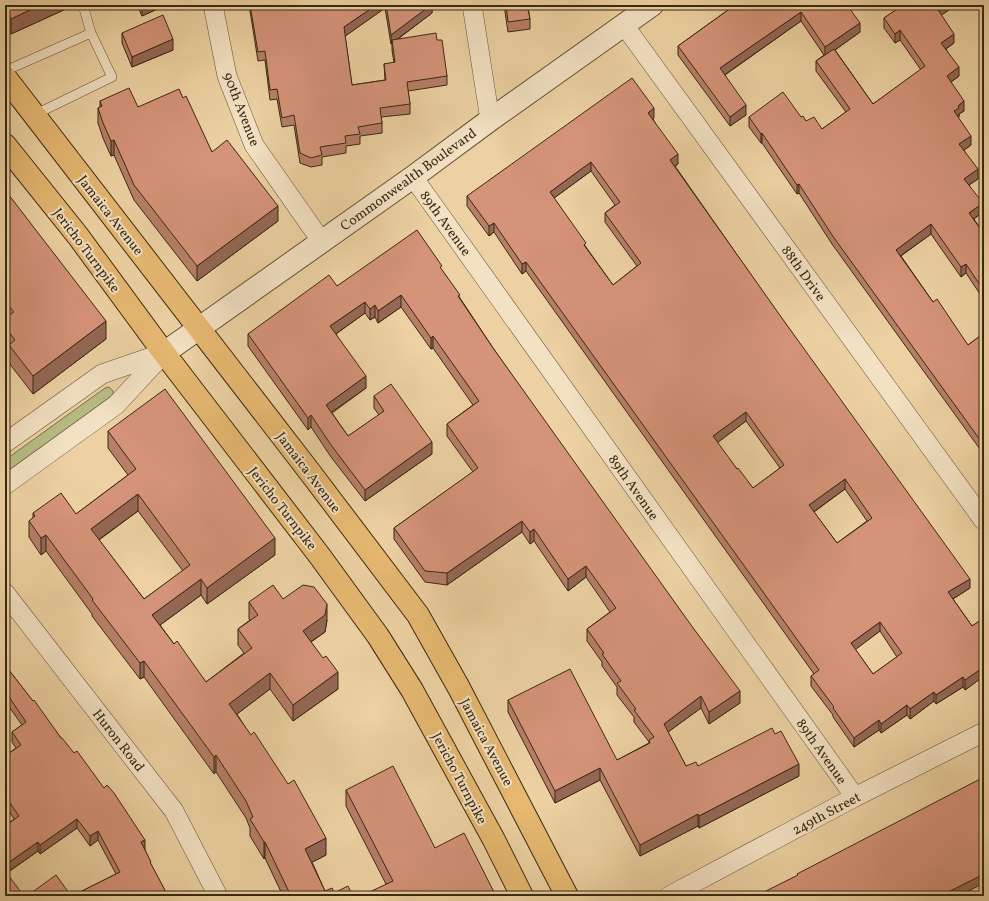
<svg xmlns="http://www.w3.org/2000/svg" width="989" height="901" font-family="Vollkorn,serif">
  <rect width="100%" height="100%" fill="#edd1a2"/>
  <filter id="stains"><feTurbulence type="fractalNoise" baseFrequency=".005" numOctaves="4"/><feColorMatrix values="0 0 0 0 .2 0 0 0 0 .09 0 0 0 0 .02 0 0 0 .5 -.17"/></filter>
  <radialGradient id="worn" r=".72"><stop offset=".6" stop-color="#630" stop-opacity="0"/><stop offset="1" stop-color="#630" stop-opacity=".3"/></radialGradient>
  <path fill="#b8bc85" stroke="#78724c" d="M109,387l4,4v3l-3,3 -105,76v-13l100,-72z"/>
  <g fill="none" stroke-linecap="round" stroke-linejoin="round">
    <g stroke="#655337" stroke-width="10">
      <path id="service" d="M83,5l8,28
        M5,71l86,-38 21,44 -78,38"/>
    </g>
    <g stroke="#655337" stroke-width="20">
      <path id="minor" d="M213,5l14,71 27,69 68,97
        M472,5l18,115
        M624,25l360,496
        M413,177l442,620
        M5,443l97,-69 61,-21
        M5,485l111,-80 48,-52
        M5,593l169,218 44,85
        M669,896l186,-99 129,-65"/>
    </g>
    <g stroke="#655337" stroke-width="24">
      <path id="tertiary" d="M164,353l249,-176 77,-57 162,-115"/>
    </g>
    <g stroke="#382913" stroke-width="24">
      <path id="primary" d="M5,77l304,394 109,144 41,73 108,208
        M5,145l73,91 86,117 155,202 59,81 34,54 82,150 28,56"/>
    </g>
    <use href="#service" stroke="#f3e1c3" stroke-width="9"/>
    <use href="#minor" stroke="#f3e1c3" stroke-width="19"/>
    <use href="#tertiary" stroke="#f3e1c3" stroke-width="22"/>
    <use href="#primary" stroke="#e6b871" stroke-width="22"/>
  </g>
  <path fill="#b77e68" stroke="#382913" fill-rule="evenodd" d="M5,5h63v3l-57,26 -6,-12z
    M137,5h29l-24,11z
    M249,5h183v8l-34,26 39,1 10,36v9l-39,6 2,13v10l-29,3 1,6v10l-22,3v8l-14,2v7l-24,4v8l-11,2 -11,-4 -6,-38 -12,2 -5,-28 -7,1 -5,-40 -7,1zM385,8l6,36h1v6l2,13 -10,1 1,16 -33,5 -7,-49z
    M504,5h37l-13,2 2,12v10l-22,3z
    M735,5h112l13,27 -25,18 38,54 48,-34 -21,-30 -5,3 -11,-15v-10l18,-12v-1h47v5l-8,5 13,28 -8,6 13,27 -8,6 13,29 -5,3v3l-1,1 13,27 -7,5 14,29 -9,6 14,27 -9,7 10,15v66l-18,-27 -5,4 -30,-43 -30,22 32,46 35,43 16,-12v124l-2,-3v-2l-150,-208 -33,-51 -2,1 -35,-51h-1l-12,-16v-10h52l5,4 16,8 24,-17 -30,-41v-10l8,-6 -23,-34 -76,54 21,40 -16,11 -52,-71v-9z
    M122,33l51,17 -41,17 -10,-24z
    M183,98l29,54 66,69 -81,60 -63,-81 -20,-45 -3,1 -8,-18 -5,-15v-15l2,-1v-6l38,6z
    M654,118l-1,1 25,45 -3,2 295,422 -17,11 19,27 12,-8v58l-19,14 -2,-3 -27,17 -2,-3 -24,18 -3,-4 -26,18 -2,-3 -25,17 -21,-30v-2l-22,-29v-10l3,-2 -288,-403 -4,3 -28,-42 -5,4 -22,-30v-10zM591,171l24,34 -10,8v9l32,44 -24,19 -27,-38 -32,-49zM746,421l34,47 -27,20 -16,-19 -20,-26zM845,489l22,32 -30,22 -23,-31zM880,631l17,26 -24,17 -18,-25z
    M5,190l101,149 -73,55 -24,-31v-13l-4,-5z
    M442,270l18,28 33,50 247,355 -31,21 -8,-16 -33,24 18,34h12l101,10 -100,52 -1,-2 -58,30 -40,-76 -45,23 -47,-91v-12l109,60 32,-17v-1l-15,-20v-5l-17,-22v-8l-15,-21v-4l-15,-21v-12l23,-17 -24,-35 -18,14 -34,-50 -4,3 -8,-12 -75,53 -22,-3 -31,-43v-11l79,-56 -26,-36v-12l26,-19 -40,-57 -2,1 -30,-42 -23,16 -3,-6 -5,3 -5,-7 -29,21 30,54 -34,25 16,23 31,-21 -5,-7v-12l58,58 -67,47 -34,-44 -20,-30 -3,3 -60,-84v-12l89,-48z
    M108,431l167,124 -68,49 -6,-9 -41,30 14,19 32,38 38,-29 -6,-8v-16l12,-9 -1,-1v-17l34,-3 44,21 -2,12 -14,10 27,47 -45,32 -23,-32 -33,25 89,141 -14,7 13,29 9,2 19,3h-70l-18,-38 -1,1 -14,-23v-8l-4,-10 -30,-46 -2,2 -70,-97 -4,2 -48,-63v-2l-46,-63 -5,4 -12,-18v-16l4,-3v-5l43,1 52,-39 -20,-27zM138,511l45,60 -39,28 -45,-59z
    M5,665l56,73 84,111v1l6,15 17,31h-94v-1l42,-21 -18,-34 -8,6 -13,-18 -37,26 -2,-3 -31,22 -2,23v-70l9,-7 -9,-14v-49l11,-8 -4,-6v-10l10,-7 -17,-24z
    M346,790l89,58 61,48 -110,-12 -40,-78z"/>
  <path fill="#956755" stroke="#382913" d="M40,5h28v3l-57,26v-15z
    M143,5h23l-24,11v-10z
    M376,5h9v3l-41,29v-10z
    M431,5h1v8l-40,30v-3v4h-1v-9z
    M942,5h7v5l-12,8v-10z
    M801,12v9l-81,57v-10z
    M860,23v9l-35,25v-10z
    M900,30v10l-5,3v-9z
    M954,34v9l-13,9v-9z
    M173,39v11l-41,17v-10z
    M959,67v9l-12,9v-9z
    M964,101v10l-5,3v3l-5,4v-10l4,-5z
    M746,105v10l-16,11v-9z
    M654,108v10l-6,4v-9z
    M762,133v10h-1v-9z
    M971,136v9l-12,9v-10z
    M114,140v15l-3,1v-15z
    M678,154v10l-8,5v-9z
    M591,162v9l-41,30v-9z
    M978,169v10l-14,9v-9z
    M799,184v9l-2,1v-9z
    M983,203v9l-14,10v-9z
    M278,206v15l-81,60v-15z
    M494,223v9l-5,4v-10z
    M931,224v10l-35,25v-9z
    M526,262v9l-4,3v-10z
    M966,264v9l-5,4v-10z
    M401,295v12l-23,16v-12z
    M365,302v11l-35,25v-12z
    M375,305v12l-5,3v-11z
    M106,321v18l-73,55v-18z
    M433,336v12l-2,1v-11z
    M366,376v12l-40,28v-11z
    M746,412v9l-33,25v-10z
    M311,415v12l-3,3v-12z
    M432,442v12l-67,47v-11z
    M845,479v10l-36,26v-10z
    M138,494v17l-47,34v-16z
    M522,521v11l-75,53v-12z
    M534,529v12l-4,3v-12z
    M46,535v16l-5,4v-17z
    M275,538v17l-68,49v-16z
    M586,566v11l-18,14v-12z
    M201,579v16l-49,36v-16z
    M970,579v9l-22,14v-10z
    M327,604v16l-2,12 -22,15v-16z
    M880,622v9l-29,22v-10z
    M144,661v16l-4,2v-16z
    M984,667v9l-19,14v-10z
    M338,672v17l-45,32v-16z
    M270,673v16l-41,31v-16z
    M963,677v10l-27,17v-9z
    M740,691v12l-31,21v-12z
    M934,692v9l-24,18v-10z
    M701,696v12l-37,27v-11z
    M907,705v10l-26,18v-9z
    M879,720v10l-25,17v-9z
    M216,755v17l-2,2v-17z
    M799,764v12l-100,52v-12z
    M600,768v12l-45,23v-12z
    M698,814v12l-58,30v-11z
    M77,819v9l-37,26v-9z
    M98,831v9l-8,6v-10z
    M326,838v17l-21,11v-17z
    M145,840v9l-4,3v-10z
    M38,842v9l-33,23v-9z
    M264,842h1v16l-1,1z
    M984,874v9l-25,13h-11v-4z"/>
  <path fill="#d59379" stroke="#382913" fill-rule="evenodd" d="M5,5h35l-29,14 -6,-13z
    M250,5h126l-32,22 8,58 34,-5 -2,-16 11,-2 -3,-22 44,-7 1,7h5l5,36 -40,6 3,22 -30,4 2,15 -24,4 2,7 -15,2 1,7 -26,4 2,8 -11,3 -11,-5 -6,-38 -12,3 -5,-29 -7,1 -5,-39 -7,1z
    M386,5h45l-40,30z
    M506,5h21l3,14 -22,3z
    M735,5h112l13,18 -35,24 -24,-35 -81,56 26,37 -16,12 -52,-71z
    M903,5h39l-5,3 17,26 -13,9 18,24 -12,9 17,25 -6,5 1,2 -5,3 17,25 -12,8 19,25 -14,10 19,24 -14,10 15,21v57l-18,-27 -5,3 -30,-43 -35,26 37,52 4,-3 31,46 16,-12v114l-2,-3h1l-151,-209 -33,-51 -2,1 -35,-52 -1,1 -12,-17 34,-25 18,25 2,-1 3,5 8,-4 8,12 28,-20 -34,-48 18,-12 39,55 52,-38 -25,-36 -5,4 -11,-16z
    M163,15l10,24 -41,18 -10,-24z
    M632,78l22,30 -6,5 30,41 -8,6 114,161 186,258 -22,13 24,34 12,-8v49l-19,13 -2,-3 -27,18 -2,-3 -24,17 -3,-4 -26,19 -2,-4 -25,18 -21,-30 1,-1 -23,-31 8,-6 -293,-408 -4,2 -28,-41 -5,3 -22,-30zM591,162l29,40 -15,11 36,50 -28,22 -29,-40 2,-2 -36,-51zM746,412l38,53 -31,23 -15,-20 -1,1 -24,-33zM845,479l27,39 -35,25 -28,-38zM880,622l22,31 -29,21 -22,-31z
    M129,88l9,19 41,-18 4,9 3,-2 26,56 15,-12 51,66 -81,60 -63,-81 -20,-45 -3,1 -8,-18 -5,-15 4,-2 -2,-5z
    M5,190l101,131 -73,55 -24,-31 6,-5 -10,-13v-9l9,-6 -9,-11z
    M417,230l25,36 -2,1 20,28 -2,1 35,52 198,277 49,66 -31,21 -8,-16 -37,28 22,42 10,-4 2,4 74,-38 3,6 6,-3 18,33 -100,52 -1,-2 -58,31 -40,-77 -45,23 -47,-91 62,-31 47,91 33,-17 -1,-3 5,-3 -20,-27 2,-1 -19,-26 4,-2 -19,-27 2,-1 -17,-24 29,-21 -30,-42 -18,13 -34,-50 -4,3 -8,-11 -75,52 -22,-2 -31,-43 84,-60 -31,-44 32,-23 -46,-65 -2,2 -30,-43 -23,16 -3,-6 -5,4 -5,-7 -35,24 36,50 -40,29 22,31 36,-25 -10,-15 17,-12 41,58 -67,48 -34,-45 -20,-30 -3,3 -60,-84 81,-59 8,11z
    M165,389l110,149 -68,50 -6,-9 -49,36 22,29 3,-3 29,41 46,-34 -14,-19 20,-14 -9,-13 24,-17 10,14 20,-14 11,2 13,17 -2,11 -22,16 20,27 3,-2 12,16 -45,33 -23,-32 -41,31 22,31 3,-3 34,52 6,-4 32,58 -21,11 20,42 7,-3 2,5 14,-7 5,10h-60v-1l-2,1 -26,-54h-1l-14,-23 3,-2 -7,-16 -30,-46 -2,2 -70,-96 -4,2 -48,-63 1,-1 -47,-64 -5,3 -12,-17 6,-5 -2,-3 28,-20 15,21 60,-45 -28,-38zM138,494l52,71 -46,34 -53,-70z
    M5,665l28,36 1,-1 27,38h1l12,15 3,-2 27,37 3,-3 7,8 31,47 -4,2 10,20h-1l18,34h-93l-1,-1 46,-23 -22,-41 -8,5 -13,-17 -37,26 -2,-3 -33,23v-39l14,-10 -14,-20v-40l16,-11 -9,-13 14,-10 -21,-31z
    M393,766l42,82 29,-15 32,63h-135l32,-15 -47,-91z
    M984,777v97l-36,18 2,4h-194l42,-21 -1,-1z
    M5,871l19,25h-19z
    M56,875l15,21h-44z"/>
  <g text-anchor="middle" stroke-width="4" stroke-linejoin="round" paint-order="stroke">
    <g font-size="14" fill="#382913" stroke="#f3e1c3">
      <text transform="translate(242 109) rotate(69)" y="5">90th Avenue</text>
      <text transform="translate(408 179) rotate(-36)" y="5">Commonwealth Boulevard</text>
      <text transform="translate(111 215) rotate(52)" y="5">Jamaica Avenue</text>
      <text transform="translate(446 223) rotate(54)" y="5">89th Avenue</text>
      <text transform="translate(87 250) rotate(53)" y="5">Jericho Turnpike</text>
      <text transform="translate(804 273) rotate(54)" y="5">88th Drive</text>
      <text transform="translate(309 472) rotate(53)" y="5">Jamaica Avenue</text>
      <text transform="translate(634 487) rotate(55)" y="5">89th Avenue</text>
      <text transform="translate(283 508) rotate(52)" y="5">Jericho Turnpike</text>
      <text transform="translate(119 740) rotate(52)" y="5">Huron Road</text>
      <text transform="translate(487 742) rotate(62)" y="5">Jamaica Avenue</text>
      <text transform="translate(822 751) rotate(55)" y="5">89th Avenue</text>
      <text transform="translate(460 778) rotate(62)" y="5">Jericho Turnpike</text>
      <text transform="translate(826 813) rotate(-28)" y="5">249th Street</text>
    </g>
  </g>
  <rect width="989" height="901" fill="none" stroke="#edd1a2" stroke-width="20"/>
  <rect x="6" y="6" width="977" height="889" fill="none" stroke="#382913" stroke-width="2"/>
  <rect x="10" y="10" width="969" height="881" fill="none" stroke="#382913"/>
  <rect width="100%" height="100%" filter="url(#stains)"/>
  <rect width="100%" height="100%" fill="url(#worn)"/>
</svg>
